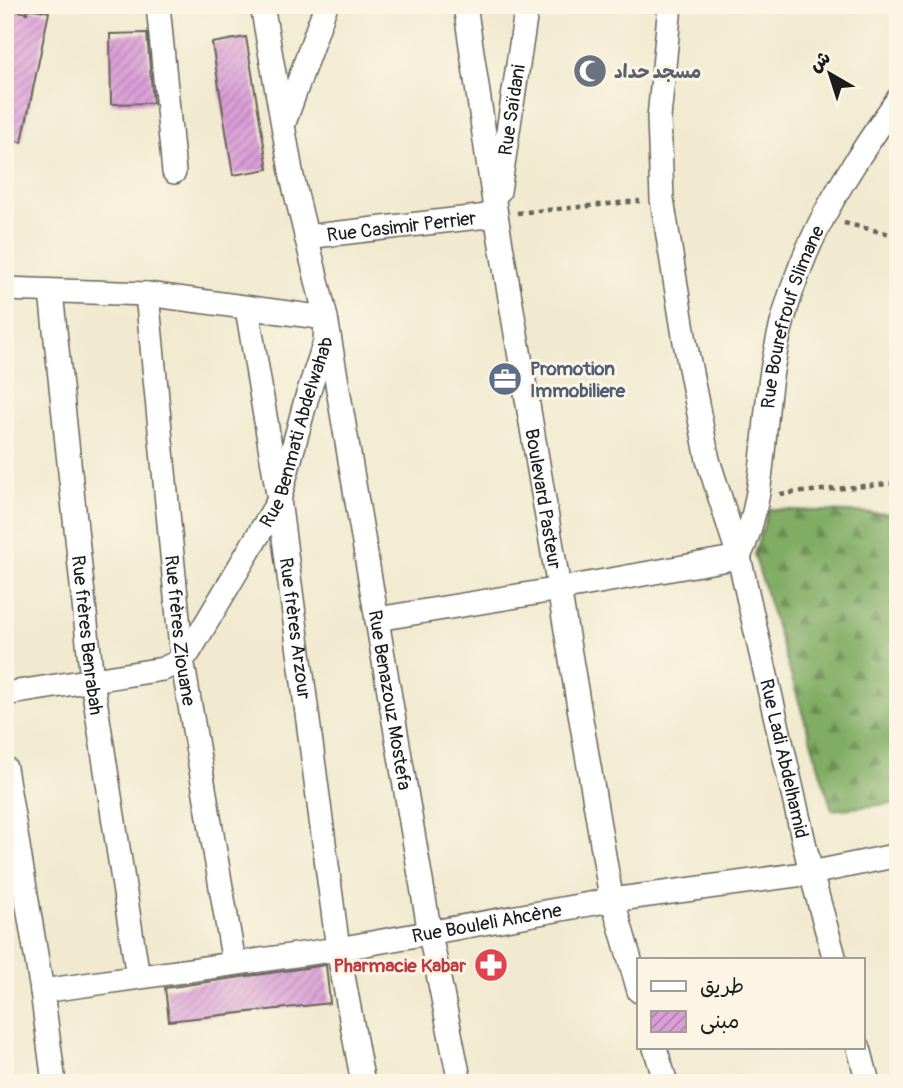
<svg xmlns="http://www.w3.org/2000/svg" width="903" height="1088" font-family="Pangolin,'Playpen Sans Arabic',sans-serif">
  <defs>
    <pattern id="forest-firs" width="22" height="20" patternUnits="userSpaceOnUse" patternTransform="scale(1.75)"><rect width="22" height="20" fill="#80ac63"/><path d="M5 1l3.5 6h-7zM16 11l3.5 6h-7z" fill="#688b51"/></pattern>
    <pattern id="building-hatch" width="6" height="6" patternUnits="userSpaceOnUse" patternTransform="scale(1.75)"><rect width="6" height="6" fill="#da9ed7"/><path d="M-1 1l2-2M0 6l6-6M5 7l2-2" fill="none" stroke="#b080ae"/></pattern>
  </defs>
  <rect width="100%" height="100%" fill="#fcf5e5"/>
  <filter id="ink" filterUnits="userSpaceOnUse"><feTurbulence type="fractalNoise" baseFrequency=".0143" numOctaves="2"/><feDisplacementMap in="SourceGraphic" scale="14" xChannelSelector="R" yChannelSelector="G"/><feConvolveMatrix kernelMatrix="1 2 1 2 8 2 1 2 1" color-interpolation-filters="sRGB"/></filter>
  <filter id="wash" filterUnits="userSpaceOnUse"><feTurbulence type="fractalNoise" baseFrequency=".00686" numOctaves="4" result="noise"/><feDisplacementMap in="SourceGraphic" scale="28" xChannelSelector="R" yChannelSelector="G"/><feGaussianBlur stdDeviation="1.57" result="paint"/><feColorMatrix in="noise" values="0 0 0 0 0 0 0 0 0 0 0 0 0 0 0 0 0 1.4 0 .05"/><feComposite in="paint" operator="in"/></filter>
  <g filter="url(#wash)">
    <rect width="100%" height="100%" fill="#f1ead0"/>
    <path fill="url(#forest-firs)" stroke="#4e6440" stroke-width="2" d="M769,509l129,5v289l-66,7 -78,-256z"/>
    <g id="blocks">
      <path fill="url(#building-hatch)" d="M5,8l22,5 1,-5 21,4 -27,130 -17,-3z
        M147,33l6,70 -42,1 -1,-70z
        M246,37l22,132 -35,6 -21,-132z
        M326,965l4,38 -161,18 -4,-33z"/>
    </g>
  </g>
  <g filter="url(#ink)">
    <use href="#blocks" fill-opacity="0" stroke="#67645b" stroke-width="2"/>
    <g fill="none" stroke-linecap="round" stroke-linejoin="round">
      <g stroke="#67645b" stroke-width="26">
        <g id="minor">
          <path d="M158,5l16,167"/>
          <path id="s1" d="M465,5l31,210 114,676 29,100"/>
          <path id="s2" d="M670,5l-11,113 3,81 23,143 23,118 31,97 72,316 24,87"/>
          <path d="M284,123l42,-118"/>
          <path id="s3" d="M499,191l28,-186"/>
          <path id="s4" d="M306,237l190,-22"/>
          <path id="s5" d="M5,289l142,5 179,24 104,616 30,149"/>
          <path id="s6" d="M51,292l41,388 46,297"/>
          <path id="s7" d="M147,294l35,365 52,304"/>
          <path id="s8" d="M247,308l32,192 59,449 25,134"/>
          <path id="s9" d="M739,557c28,-61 22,-127 34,-192 19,-109 63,-177 125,-266"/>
          <path d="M377,619l183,-30 179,-32"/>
          <path id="s10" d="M5,694l158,-25 15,-7 11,-10 90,-152 27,-100 19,-58 1,-24 -34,-141 -30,-172"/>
          <path d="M5,768l37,223 12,92"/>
          <path id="s11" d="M42,991l296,-42 274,-49 199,-27 78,-16"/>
          <path d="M655,1048l11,35"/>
          <path d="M859,1048l9,35"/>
        </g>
      </g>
      <path stroke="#67645b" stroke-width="4.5" stroke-dasharray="5 5" stroke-linecap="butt" d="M517,213l123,-12
        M844,223l54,13
        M780,494l118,-11"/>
      <use href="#minor" stroke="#fff" stroke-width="23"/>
    </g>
  </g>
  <defs>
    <g id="mosque-disc" transform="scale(1.75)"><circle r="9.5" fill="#6b7280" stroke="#fcf5e5"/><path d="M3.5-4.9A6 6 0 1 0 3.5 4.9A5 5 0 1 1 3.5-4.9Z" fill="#fff"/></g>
    <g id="office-disc" transform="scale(1.75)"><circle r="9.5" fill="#5c6f8a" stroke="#fcf5e5"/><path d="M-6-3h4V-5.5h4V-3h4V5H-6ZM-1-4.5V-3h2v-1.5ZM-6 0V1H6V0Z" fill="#fff"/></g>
    <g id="pharmacy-disc" transform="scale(1.75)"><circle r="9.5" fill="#e0444e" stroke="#fcf5e5"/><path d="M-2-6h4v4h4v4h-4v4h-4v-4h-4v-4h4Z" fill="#fff"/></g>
  </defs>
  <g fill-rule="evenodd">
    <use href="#mosque-disc" x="590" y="71"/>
    <use href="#office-disc" x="505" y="379"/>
    <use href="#pharmacy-disc" x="491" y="965"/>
  </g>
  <g text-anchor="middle" stroke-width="6" stroke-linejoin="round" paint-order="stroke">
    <g font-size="19" font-weight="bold" fill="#5b616d" stroke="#fcf5e5" text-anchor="start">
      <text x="614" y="78">مسجد حداد</text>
    </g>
    <g font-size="19" fill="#1c1c1c" stroke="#fcf5e5">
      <text dy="7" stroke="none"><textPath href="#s3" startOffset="82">Rue Saïdani</textPath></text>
      <text dy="7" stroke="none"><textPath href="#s4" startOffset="96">Rue Casimir Perrier</textPath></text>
      <text dy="7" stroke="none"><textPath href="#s9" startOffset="247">Rue Bourefrouf Slimane</textPath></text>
      <text dy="7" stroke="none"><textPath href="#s10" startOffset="438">Rue Benmati Abdelwahab</textPath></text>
      <text dy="7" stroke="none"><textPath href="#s1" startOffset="500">Boulevard Pasteur</textPath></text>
      <text dy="7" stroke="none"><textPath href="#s8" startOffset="324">Rue frères Arzour</textPath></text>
      <text dy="7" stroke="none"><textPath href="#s7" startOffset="338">Rue frères Ziouane</textPath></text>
      <text dy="7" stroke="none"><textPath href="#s6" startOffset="345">Rue frères Benrabah</textPath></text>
      <text dy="7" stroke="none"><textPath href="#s5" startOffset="710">Rue Benazouz Mostefa</textPath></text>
      <text dy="7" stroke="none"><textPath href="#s2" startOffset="768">Rue Ladi Abdelhamid</textPath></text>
      <text dy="7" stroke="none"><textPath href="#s11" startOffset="450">Rue Bouleli Ahcène</textPath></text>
    </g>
    <g font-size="19" font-weight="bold" fill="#4e5e75" stroke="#fcf5e5" text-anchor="start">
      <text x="530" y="375">Promotion<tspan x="530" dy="22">Immobiliere</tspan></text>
    </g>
    <g font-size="19" font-weight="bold" fill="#be3a42" stroke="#fcf5e5" text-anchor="end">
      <text x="466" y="972">Pharmacie Kabar</text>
    </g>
  </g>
  <rect width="903" height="1088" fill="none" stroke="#fcf5e5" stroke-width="28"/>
  <rect x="637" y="958" width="228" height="91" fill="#fcf5e5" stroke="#a29e95" stroke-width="2"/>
  <rect x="651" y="981" width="35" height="10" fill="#ffffff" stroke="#a29e95" stroke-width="2"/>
  <text x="700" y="993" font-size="21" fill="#1c1c1c">طريق</text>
  <rect x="651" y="1011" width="35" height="21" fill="url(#building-hatch)" stroke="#a29e95" stroke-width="2"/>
  <text x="700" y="1028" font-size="21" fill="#1c1c1c">مبنى</text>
  <g transform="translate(830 74) rotate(321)" stroke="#fcf5e5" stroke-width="5" paint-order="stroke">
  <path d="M0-5L12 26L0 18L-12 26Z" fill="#1c1c1c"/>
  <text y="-10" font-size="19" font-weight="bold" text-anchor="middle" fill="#1c1c1c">ش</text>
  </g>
</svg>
